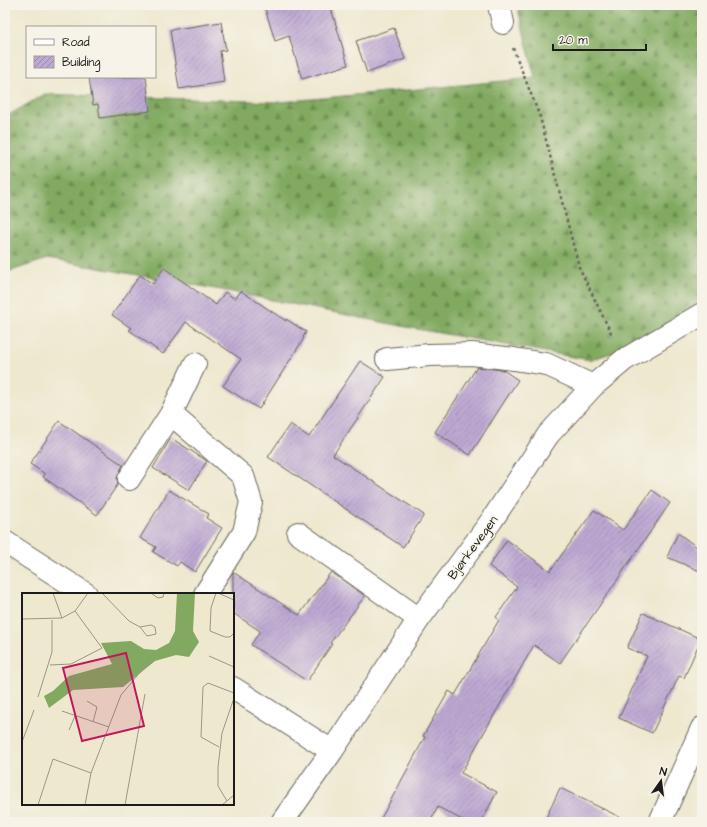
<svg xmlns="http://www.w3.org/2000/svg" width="707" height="827" font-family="'Architects Daughter',sans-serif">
  <defs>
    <pattern id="forest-firs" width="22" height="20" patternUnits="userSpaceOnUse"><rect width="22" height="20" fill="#81aa60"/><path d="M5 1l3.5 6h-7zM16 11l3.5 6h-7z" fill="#698a4e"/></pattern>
    <pattern id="building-hatch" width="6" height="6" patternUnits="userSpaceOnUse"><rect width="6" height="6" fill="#bda8d3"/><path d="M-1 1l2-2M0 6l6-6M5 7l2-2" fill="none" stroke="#98a"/></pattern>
  </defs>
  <rect width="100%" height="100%" fill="#f7f3e8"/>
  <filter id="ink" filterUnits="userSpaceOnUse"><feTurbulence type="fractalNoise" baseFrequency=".025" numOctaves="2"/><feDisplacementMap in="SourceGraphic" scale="8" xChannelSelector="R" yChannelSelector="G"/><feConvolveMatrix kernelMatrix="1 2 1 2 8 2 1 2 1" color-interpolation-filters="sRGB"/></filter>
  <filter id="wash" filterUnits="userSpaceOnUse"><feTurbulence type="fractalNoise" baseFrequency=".012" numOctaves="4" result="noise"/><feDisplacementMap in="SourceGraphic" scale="16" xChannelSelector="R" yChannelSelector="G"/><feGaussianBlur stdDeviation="0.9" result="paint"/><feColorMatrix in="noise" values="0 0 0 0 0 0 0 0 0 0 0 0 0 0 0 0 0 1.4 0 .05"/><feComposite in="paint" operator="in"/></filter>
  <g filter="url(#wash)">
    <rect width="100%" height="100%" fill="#eee8cf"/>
    <path fill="url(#forest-firs)" stroke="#4e633e" d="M517,5h185v318l-112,37 -184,-33 -179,-36 -180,-32 -42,14v-156l40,-23 235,8 255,-24z"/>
    <g id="blocks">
      <path fill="url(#building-hatch)" d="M264,5h66l18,60 -46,14 -13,-43 -14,5z
        M221,22l5,28 -6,1 4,31 -45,7 -9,-59z
        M394,28l11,31 -38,14 -11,-32z
        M89,77h57l4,34 -50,7 -2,-14 -5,1z
        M164,268l52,37 9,-13 10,7 6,-8 45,30v-2l20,13 -3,5 1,1 -45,71 -36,-23 18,-27 -55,-37 -23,32 -34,-24 2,-2 -19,-13 28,-40 13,9z
        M360,361l25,16 -52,78 91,60 -21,32 -135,-90 22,-33 19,13z
        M477,367l26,3 15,10 -48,75 -35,-23z
        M59,421l64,44 -6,13 1,6 -21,31 -54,-38 2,-3 -15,-10z
        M171,438l36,23 -18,29 -36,-22z
        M169,490l40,24 -3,4 16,10 -27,44 -15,-10 -3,4 -24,-14 3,-5 -16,-9z
        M652,490l18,13 -110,160 -26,-18 -73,128 36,19 -16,30h-15l-28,-15 -8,15h-51l46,-85 -2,-1 26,-45 6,4 44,-75 -3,-3 21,-30 -28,-21 18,-26 43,31 44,-61 29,20z
        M678,533l24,18v21l-35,-15z
        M233,572l66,43 32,-43 34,24 -35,47 2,1 -25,37 -56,-36 9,-14 -27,-18z
        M643,613l58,26 -17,39 -5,-2 -27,57 -33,-15 28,-62 -20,-8z
        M560,788l70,34h-86z"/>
    </g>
  </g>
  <g filter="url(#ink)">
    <use href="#blocks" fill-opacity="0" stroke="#66635b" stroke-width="1"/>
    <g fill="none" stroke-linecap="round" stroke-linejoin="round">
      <g stroke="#66635b" stroke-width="24">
        <path id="minor" d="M499,5l4,18
          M387,359l42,-4 43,-1 42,5 32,5 47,22
          M171,414l72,62 8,26 -7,30 -39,62
          M129,479l42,-65 24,-50
          M298,533l121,86
          M5,542l81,52
          M233,688l99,63
          M282,822l50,-71 87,-132 73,-99 56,-85 45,-49 31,-26 78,-46
          M660,822l42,-94"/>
      </g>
      <path stroke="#66635b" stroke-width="2.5" stroke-dasharray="3 3" stroke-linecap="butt" d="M513,48l27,69 39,150 33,68"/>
      <use href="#minor" stroke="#fff" stroke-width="22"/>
    </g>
  </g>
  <g text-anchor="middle" stroke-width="3" stroke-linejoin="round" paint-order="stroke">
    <g font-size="13" fill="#1c1c1c" stroke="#f7f3e8">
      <text transform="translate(472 547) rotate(-54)" y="5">Bjørkevegen</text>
    </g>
  </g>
  <g transform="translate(22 593)">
    <rect width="212" height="212" fill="#eee8cf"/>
    <path d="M155,0h18l-2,38 6,11 -10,15 -13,-2 -21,6 -32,26 -50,3 -24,18 -5,-12 9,-5 16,-15 43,-12 -11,-21 30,-2 13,8 12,1 13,-7 6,-12z" fill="#81aa60"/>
    <path fill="none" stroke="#9a9687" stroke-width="1" d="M31,0l9,25M80,0l27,28 11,6 11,-2 4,2 1,7 -9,2 -7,-9M129,0l7,5 5,-1 1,-4M194,0l-5,15 -1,23 15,6h5l4,-4M196,0l16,7M0,26l40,-1 13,-7 13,-18M187,63l25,11M28,72l21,-1 31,-16 -27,-37M16,104l14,-45v-32M65,108l10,6 -4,15M40,118l47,16M47,137l6,-14M0,149l12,-32M197,154l-18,-10 2,-50 5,-4 26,10M205,208l-9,-15v-19l4,-34 12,-35M16,212l15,-46 38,14M63,212l6,-32 30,-78 26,-31 7,-3M103,212l20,-111M200,212l12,-10"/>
    <path fill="#c2185b" fill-opacity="0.15" stroke="#c2185b" stroke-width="2" d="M104,60l18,73 -62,15 -19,-73z"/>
    <rect width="212" height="212" fill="none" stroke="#1c1c1c" stroke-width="2"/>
  </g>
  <rect width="707" height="827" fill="none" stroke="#f7f3e8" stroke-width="20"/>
  <rect x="26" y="26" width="130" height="52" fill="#f7f3e8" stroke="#9f9d96"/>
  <rect x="34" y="39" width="20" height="6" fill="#ffffff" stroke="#9f9d96"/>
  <text x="62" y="46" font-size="12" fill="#1c1c1c">Road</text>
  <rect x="34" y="56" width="20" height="12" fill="url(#building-hatch)" stroke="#9f9d96"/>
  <text x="62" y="66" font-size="12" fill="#1c1c1c">Building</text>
  <g transform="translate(661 781) rotate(14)" stroke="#f7f3e8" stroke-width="3" paint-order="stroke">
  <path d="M0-3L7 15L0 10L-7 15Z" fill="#1c1c1c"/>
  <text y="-6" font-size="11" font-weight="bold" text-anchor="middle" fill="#1c1c1c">N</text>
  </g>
  <path d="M553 44v6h93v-6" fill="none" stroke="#1c1c1c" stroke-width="2"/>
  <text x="559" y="44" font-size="12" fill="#1c1c1c" stroke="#f7f3e8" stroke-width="3" paint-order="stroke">20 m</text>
</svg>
